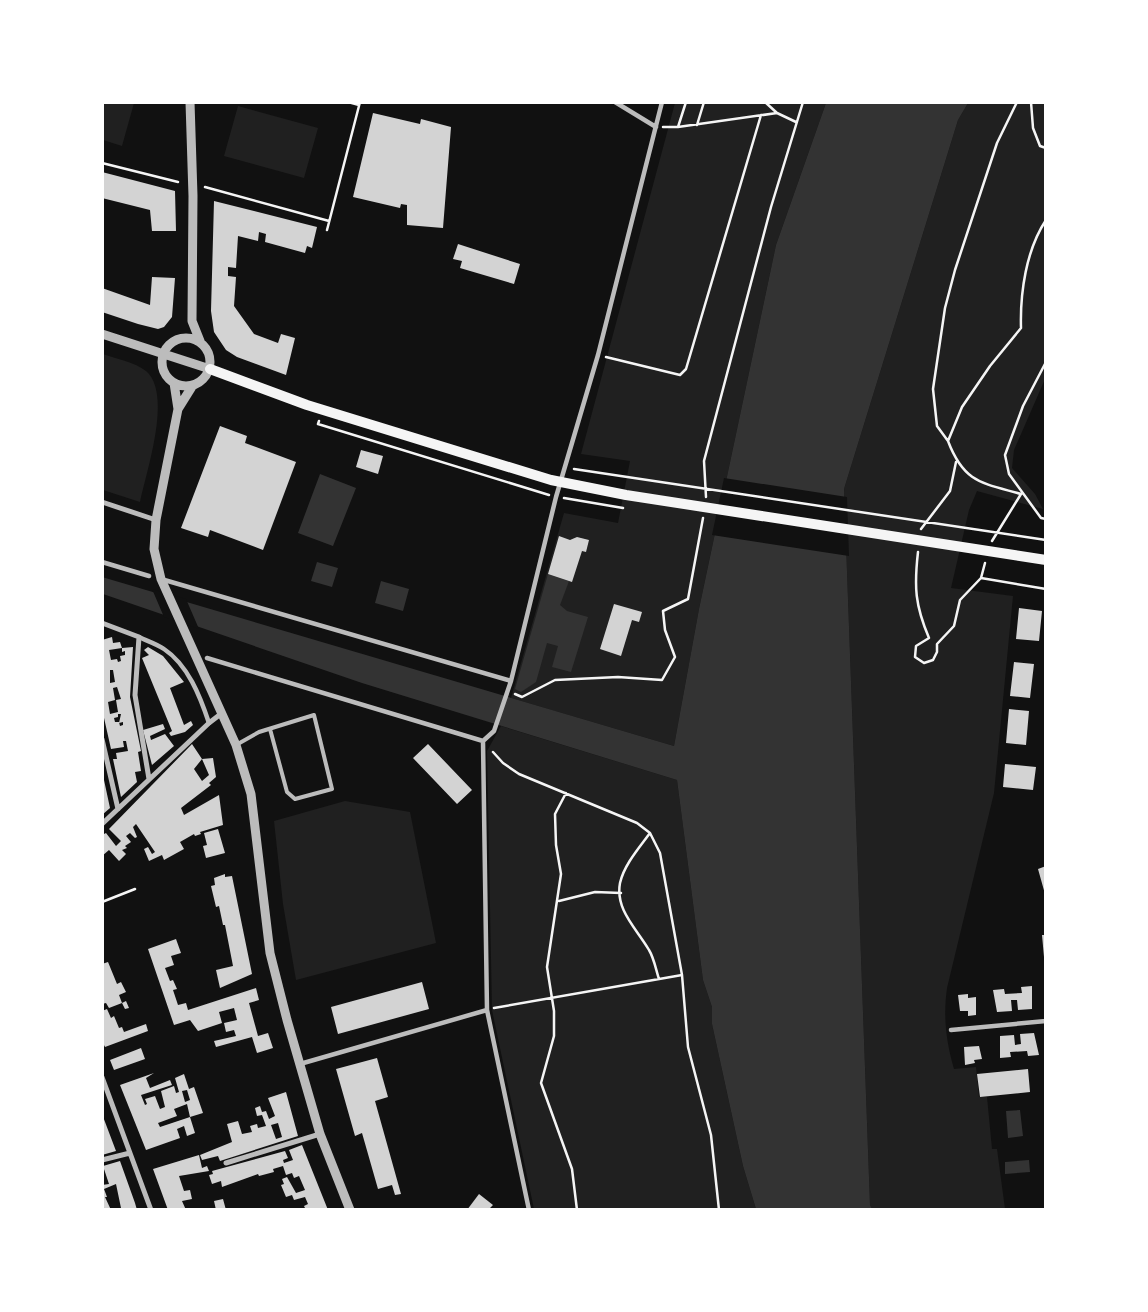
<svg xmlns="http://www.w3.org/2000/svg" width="1148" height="1312" font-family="Lato,sans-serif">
  <rect width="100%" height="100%" fill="#111"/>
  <path fill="#202020" d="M102,103h32l-12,43 -19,-6z
    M675,103h151l-50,142 -77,364 -25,137 -163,-48 53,-185 54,10 12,-62 -49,-7z
    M968,103h77v276l-31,71 -2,18 23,26 8,15 -66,-18 -8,19 -18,78 62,8 -19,197 -47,195c-4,29 -1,53 7,81l22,-2 3,30h8l5,52h5l8,60 -133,1 -2,-5 -26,-716 114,-369z
    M238,106l80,22 -14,50 -80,-22z
    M103,354c13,5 32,8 43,17 27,23 0,101 -6,131l-37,-12z
    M501,726l176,54 26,200 9,27v17l31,142 13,43h-222l-42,-199 -5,-259z
    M345,801l65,11 26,131 -140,37 -13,-76 -9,-83z"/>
  <path fill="#333" d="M826,103h142l-10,17 -114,369 26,716 2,4h-116l-13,-43 -31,-142v-17l-9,-27 -26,-200 -315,-97 -259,-89 -1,-17 572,169 25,-137 77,-364z
    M320,474l36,14 -23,58 -35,-13z
    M317,562l21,6 -6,19 -21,-6z
    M548,574l21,7 -9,24 7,6 21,6 -17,55 -19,-5 6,-21 -11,-3 -11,39 -15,10 -6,-3z
    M381,581l28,8 -6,22 -28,-8z
    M1020,1110l3,26 -15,2 -2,-27z
    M1029,1160l1,12 -25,2v-12z"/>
  <path fill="#111" d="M724,478l123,19 2,59 -137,-21z
    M152,589l34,10 13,30 -35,-12z"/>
  <path fill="#d3d3d3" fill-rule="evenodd" d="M373,113l47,11 1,-5 30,8 -8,101 -36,-3v-20l-6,-1 -1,4 -47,-11z
    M102,172l73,19 1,40h-24l-2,-21 -48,-12z
    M214,201l103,26 -5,21 -5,-2 -2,7 -40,-11 1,-8 -7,-2 -1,9 -20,-5 -2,32 -8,-1v9l8,1 -2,29 20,28 24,9 3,-9 14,4 -9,37 -49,-18 -11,-7 -12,-18 -3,-21z
    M458,244l62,20 -6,20 -54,-16 2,-7 -9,-2z
    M152,277l23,1 -3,39 -8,10 -6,2 -20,-5 -36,-12v-24l48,17z
    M220,426l27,10 -2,7 51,19 -33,88 -53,-20 -2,7 -27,-9z
    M361,450l22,6 -5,18 -22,-7z
    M559,536l11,4 7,-3 12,3 -3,12 -4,-1 -10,31 -24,-8z
    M614,604l28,8 -3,10 -7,-2 -11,36 -21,-7z
    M1019,608l23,3 -3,30 -23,-2z
    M112,637l1,6 7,-1 2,6 -13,2 2,10 6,-1 1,3 3,-1 -1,-5 5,-1v-4l-3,1v-4l11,-1 -3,50 11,54 -3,1 3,19 -6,1 2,10 -16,15 -8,-38h4l-1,-6 12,-2 -2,-10h-3l1,6 -13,2 -9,-40v-69zM110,670h3l2,12 -5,1zM117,687l4,12 -5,1 2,12 -8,2 -2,-12 7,-2 -2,-12zM118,714h3l-2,9 4,-1v3l-3,1 -1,-4h-4l-1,-4 4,-1z
    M148,647l15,9 21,26 -14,6 14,37 7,-4 2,4 -8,7 -14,4 -2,-3 3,-2 -30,-73 7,-3 -5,-5z
    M1014,662l20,2 -4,34 -20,-2z
    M1009,709l20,2 -3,34 -20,-2z
    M163,724l2,5 -15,7 1,4 14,-6 9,12 -22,19 -9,-35z
    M192,744l10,15 11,-1 3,19 -7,6 2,2 -30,23 3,7 35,-20 4,30 -23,7 1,2 -6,2 -1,-2 -14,8 4,7 -20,11 -2,-5 -13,6 -5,-12 4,-2 4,7 3,-2 -19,-28 -3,3 4,10 -2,1 -5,-5 -4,3 5,6 -6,4 2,2 -5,2 4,4 -7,7 -10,-11 -7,6v-21l4,-2 10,13 5,-5 -12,-12zM202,759l7,16 -7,6 -8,-12z
    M428,744l44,46 -15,14 -44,-46z
    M1005,764l31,3 -3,23 -30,-3z
    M104,780l6,28 -8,7v-34z
    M218,829l7,24 -19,5 -3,-12 4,-1 -3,-12z
    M1046,866v28h-1l-7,-25z
    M225,874v3l7,-1 20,98 -32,14 -4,-18 17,-4 -8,-41h-2l-4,-19 -3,1 -5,-21 4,-1 -1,-7z
    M1042,935h4v22h-2z
    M176,939l5,14 -10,3 3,9 -9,3 5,13 3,-1 4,9 -4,1 5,15 8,-2 2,7 68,-22 3,12 -10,3 9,33 10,-3 5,15 -16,5 -5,-16 -36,10 -2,-6 22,-5 -2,-6 -8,2 -2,-9 13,-3 -3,-12 -15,4 3,11 -24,8 -8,-11 -16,5 -26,-76z
    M108,962l9,22 4,-2 5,10 -7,3 3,8 4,-2 3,7 -4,1 -3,-6 -13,5 -3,-5 -4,1v-40z
    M422,982l7,27 -91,25 -7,-27z
    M1032,986v23l-14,1 -1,-10h-6l1,11 -15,1 -4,-22 11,-1 1,5 17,-1 -1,-6z
    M968,994v4l8,-1v18l-8,1v-5h-8l-2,-16z
    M107,1009l4,9 3,-2 5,12 3,-1 2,5 22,-8 2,7 -43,16 -3,-6v-30z
    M1034,1033l5,22 -11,1 -1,-5 -17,1 1,5 -11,1v-22l14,-1 1,10 6,-1 -1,-10z
    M979,1046l3,13 -8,1 1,3 -10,2 -1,-18z
    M141,1048l4,11 -31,11 -4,-10z
    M377,1058l11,39 -13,4 26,93 -6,1 -3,-10 -14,4 -16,-56 -7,3 -19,-67z
    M1028,1069l2,23 -50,5 -3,-23z
    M154,1073l-8,5 4,10 20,-8 2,5 -31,10 4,10 2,-1 -2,-5 10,-3 5,13 5,-2 -4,-16 13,-5 2,7 3,-1 -4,-14 9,-4 5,15 5,-2 9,26 -13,4 -3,-13 -13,5 3,7 -19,7 2,4 30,-10 5,16 -8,3 -3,-10 -7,3 3,9 -34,12 -26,-65zM187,1090l3,10 -5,2 -3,-11z
    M286,1092l12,44 -78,25 -2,-5 -16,4 -2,-5 32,-13 -5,-18 11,-3 4,13 10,-2 -2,-6 7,-2 1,4 8,-2 -4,-11 -5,1 -2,-8 5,-2 2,6 4,-1 3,8 6,-3 -7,-18zM278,1123l4,14 -6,2 -5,-14z
    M102,1114l14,37 -14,4z
    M302,1145l26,65h-22l-2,-4 4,-2 -3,-7 -11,3 -2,-5 -6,2 -5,-12 3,-1 -2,-5 5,-2 9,16 9,-3 -6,-14 -5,2 -2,-5 -6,2 -3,-9 -10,3 1,3 -15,4 -1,-2 -36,13 -1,-6 -9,3 -3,-9 4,-1 -1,-3 73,-20 3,7 -5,2 1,3 9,-3 -4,-10z
    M199,1155l3,13 5,-2 2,5 -30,5 5,15 6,-1 2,9 -10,2 4,9h-18l-15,-41z
    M120,1161l15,42 2,7 -16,-2 -5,-24 -12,5 3,8h-2l6,13h-6l-3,-7v-18l7,-1 -6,-18z
    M479,1194l14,11 -5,5h-21z
    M223,1199l3,11h-10l-2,-9z"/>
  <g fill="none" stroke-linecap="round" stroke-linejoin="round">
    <path stroke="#f5f5f5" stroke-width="2.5" d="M348,102l11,3
      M765,102l12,11 19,9
      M1031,102l2,26 7,18 6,2
      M697,125l7,-23
      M663,127h15l8,-25
      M678,127l99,-14
      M102,163l76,19
      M205,187l124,34
      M327,230l33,-128
      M606,357l74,18 6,-6 75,-254
      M1046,362l-23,44 -18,49 4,19 32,44 5,1
      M319,421l-1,3 231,71
      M948,441l-11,-15 -4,-37 12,-81 10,-38 42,-127 20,-41
      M574,469l472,71
      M706,497l-2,-36 67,-254 32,-105
      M564,498l59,10
      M921,529l29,-38 6,-29
      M992,541l29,-47c-39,-11 -57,-11 -73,-53l14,-34 28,-41 31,-38c-1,-35 5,-78 25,-108
      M918,552c-4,35 -3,53 11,86l-13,8 -1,11 9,6 9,-3 4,-8v-8l17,-18 6,-26 21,-22 4,-15
      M981,578l65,11
      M515,694l7,3 33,-17 63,-3 44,3 13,-23 -10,-27 -2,-19 25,-12 15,-81
      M493,752l10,11 16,11 118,49 13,10 10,20 22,122 6,72 23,88 8,75
      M566,793l-11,21 1,31 5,29 -14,93 7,44v25l-13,47 31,86 5,41
      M650,833c-11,15 -26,32 -30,50 -5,27 17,46 29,67 5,8 7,20 10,29
      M559,901l36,-9 26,1
      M102,902l33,-13
      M494,1008l188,-33"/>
    <path stroke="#bcbcbc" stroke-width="4" d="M236,745l23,-13 55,-17 18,74 -37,10 -8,-7 -17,-63"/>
    <path stroke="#bcbcbc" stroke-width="4.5" d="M615,102l41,25
      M102,562l47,14
      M161,579l350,102
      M139,637c8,4 18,7 25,12 24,16 36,47 45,74
      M207,658l276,83
      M951,1030l95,-9
      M300,1064l187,-54
      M529,1210l-42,-200 -4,-269 11,-10 17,-50 45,-184 42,-142 64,-253"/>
    <path stroke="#bcbcbc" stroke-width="5" d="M102,502l54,18
      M102,623l37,14 -4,58 14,84
      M102,739l16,70
      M102,824l107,-101 13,-10
      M102,1077l49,133
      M102,1160l28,-7
      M226,1163l94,-29"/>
    <path stroke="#bcbcbc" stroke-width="9" d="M190,102l3,94 -1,125 8,20
      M102,334l108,35
      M162 362a24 24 0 1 1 48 0a24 24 0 1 1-48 0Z
      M174,383l4,26
      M193,385l-15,24 -22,111 -2,29 7,30 75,166 15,49 19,159 17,67 33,114 30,76"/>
    <path stroke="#f5f5f5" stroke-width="10" d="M210,369l97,36 244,75 75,15 420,65"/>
  </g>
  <rect width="1148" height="1312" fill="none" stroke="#ffffff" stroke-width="208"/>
</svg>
